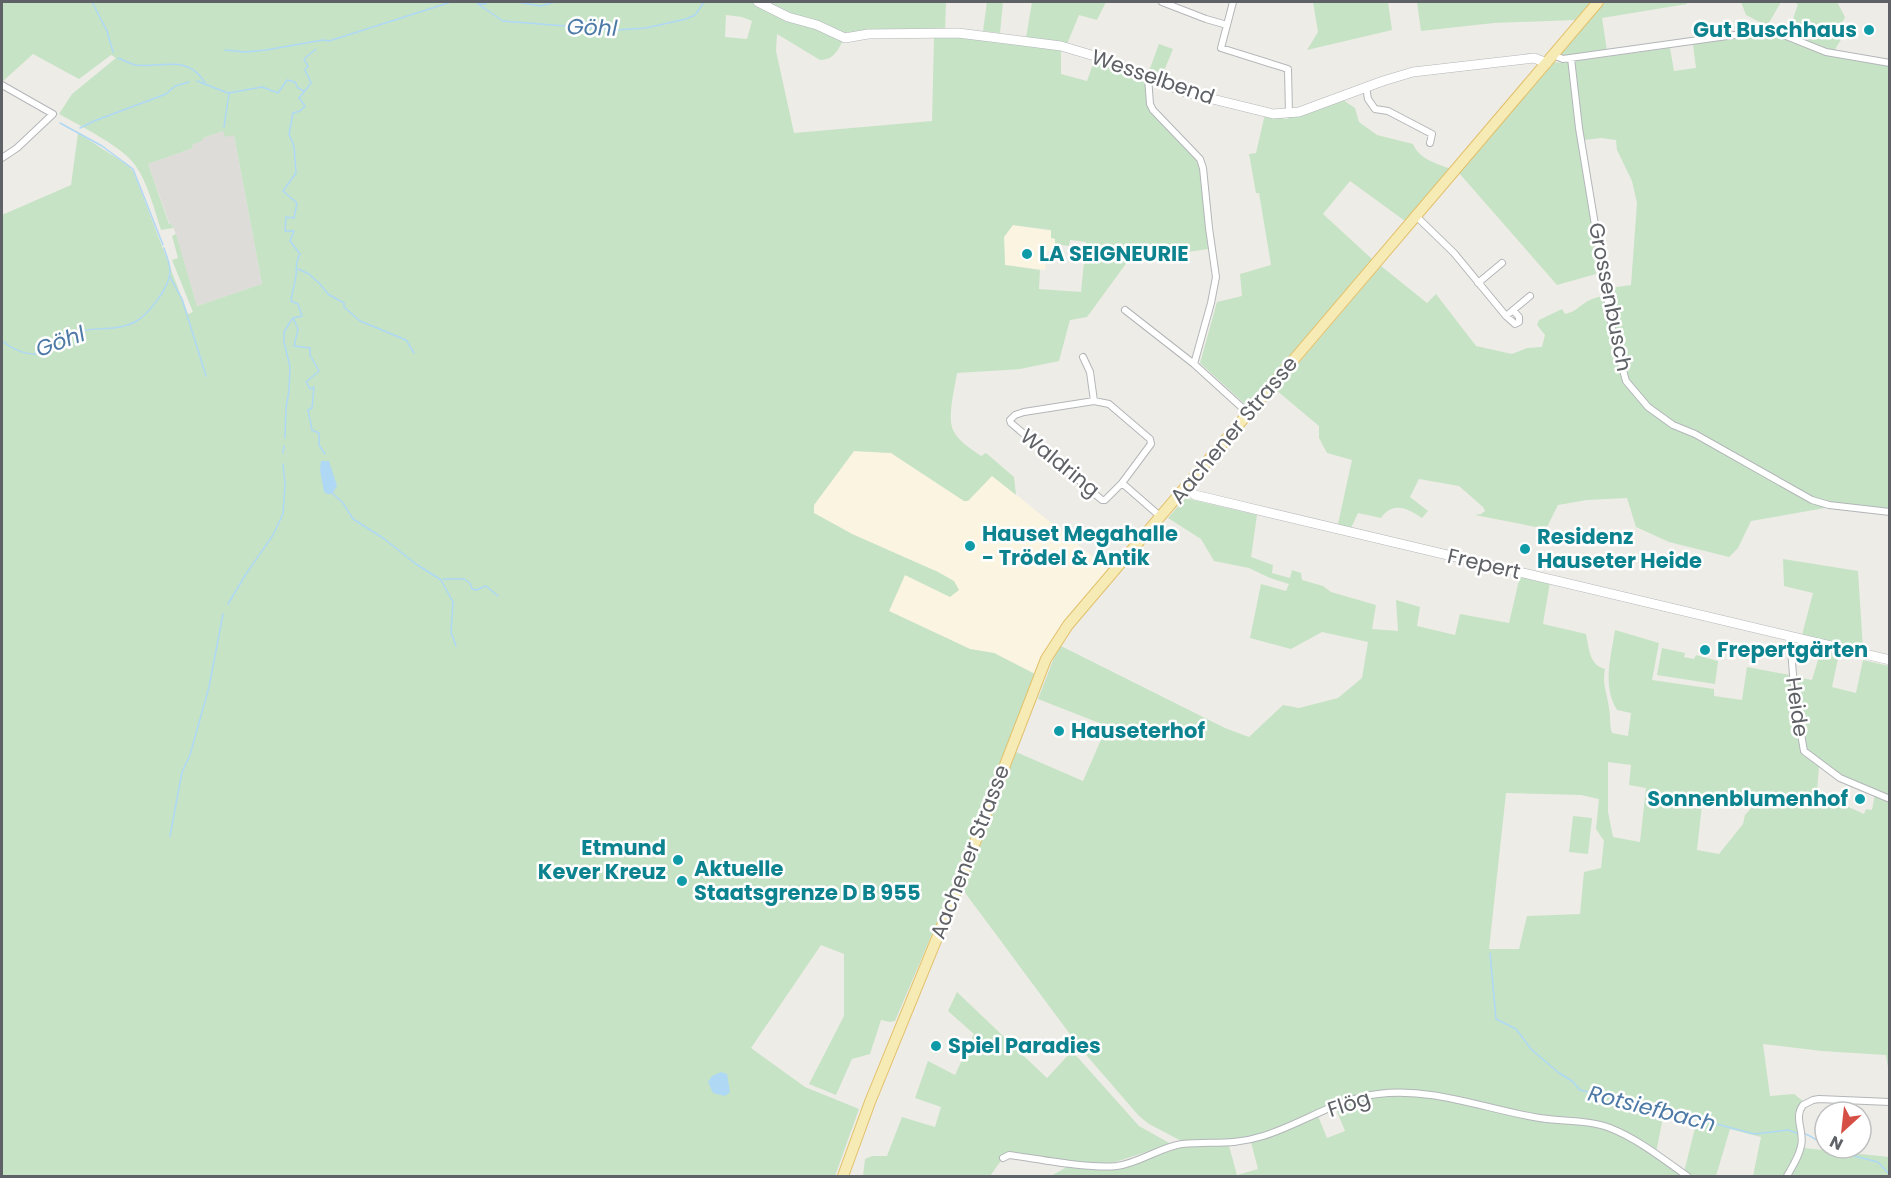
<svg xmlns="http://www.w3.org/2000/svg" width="1891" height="1178" font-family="Poppins,sans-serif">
  <rect width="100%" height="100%" fill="#eeece6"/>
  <path fill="#faf4e0" d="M1013,225l39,6 4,8 -1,5 -8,10 -2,16 -40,-5 -1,-28z
    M854,451l37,2 73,48h4l24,-26 117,95 -74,104 -41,-21 -24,-4 -81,-38 16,-36 45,22 -12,-25 -86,-38 -38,-21v-8z"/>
  <path fill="#dddcd8" d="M223,131l11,4 28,149 -65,22 -22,-74 -3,-8 -2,1 -22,-61 45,-16 -1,-3 11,-7z"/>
  <path fill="#c6e3c6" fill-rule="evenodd" d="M2,2h944l-1,29 -98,1c-7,13 -10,28 -27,28l-43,-26 -1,17 18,82 138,-12 2,-84 49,2 78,11v24l26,7 8,-23 56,24 1,23 47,56 9,88 -80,12 -41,56 -17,3 -11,41 -39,8 -63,4c-2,14 -10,44 -4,57 5,11 18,19 28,26l5,-3 28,24 2,18 -24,-19 -24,25h-4l-73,-48 -37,-2 -40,54v8l38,21 86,38 16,9 5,9 -9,7 -45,-22 -16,36 81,38 24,4 41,21 -83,213 -57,134 -5,1 -9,-2 -11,34 -18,5 -16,36 -27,-11 35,-68v-62l-23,-9 -70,103 54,39 54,22 -24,67h-833v-961l69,-30 7,-52 51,33 5,7 54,141 5,-2 -21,-52 6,-2 -6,-22 4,-2 21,72 65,-22 -28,-149 -9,2 -2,-6 -20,7v2l-11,5 1,3 -45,16 21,60h3l1,4 -12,2c-7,-21 -13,-47 -26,-65 -13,-19 -55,-39 -76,-51l13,-20 44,-36 -5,-3 -32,24 -46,-25 -31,28zM726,15l16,2 10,4 -5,18 -22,-2zM1013,225l38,5v8l4,1v5l14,2 1,-6 16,2 -5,50 -42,-3 1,-19 -35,-5 -1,-28z
    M987,2h16l-3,31 -17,-2z
    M1032,2h74l-9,18 -18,-5 -12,29 -41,-6z
    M1313,2h75l4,28 -85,20 11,-18z
    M1417,2h175l-17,18 -81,3 -73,8z
    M1605,2h82v2l-85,14 5,33 -48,5z
    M1741,2h40l-14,24 -21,-11z
    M1792,2h45l8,15 -6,12 6,4 -11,18 -46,-17 10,-30z
    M1768,35l16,4 40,15 65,12v449l-64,-7 -74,13 -13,27 -9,9 -60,-15 -33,-15 -9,-29 -40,2 -29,5 -12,24 -71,-14 6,-1 4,-3 -2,-4 -24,-21 -40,-7 -9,18 18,14 -6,7c-15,-10 -29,-17 -41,0l-23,-5 -7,15 -13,-4 14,-64 -25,-7 -8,-15v-12l-43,-36 105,-124 46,37 9,-9 40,52 36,8 15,-6 15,-1 3,-12 -8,-10 2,-5 23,-11 3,5c12,-3 14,-8 23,-13 11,-6 12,-1 22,-13l21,-3 6,-82 -5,-22 -15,-31 -1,-10 -15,-2 -17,2 -12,-76 4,-3 94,-13 4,23 22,-3 -3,-24z
    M1159,44l14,5 -11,27 -13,-5z
    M1550,62l18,1 15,77 13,134 -39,11 -98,-112z
    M1343,100l12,8 4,14 18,13 36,9c6,15 24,20 38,25l-46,52 -55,-40 -27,33 49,45 -125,147 -47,-43 17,-61 25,-6 -2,-22 31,-9 -12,-72h-3l-7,-39 7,-1 9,-39 21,5z
    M1185,498l72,17 -6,42 22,8 -1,8 18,5 2,-8 9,3 1,7 21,6 8,6 45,13 -4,24 26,2 -2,-31 24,7 -3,19 38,9 5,-21 49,9 11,-47 30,6 -7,42 43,10c3,14 3,31 19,35 -3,16 2,23 4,39 2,9 0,16 3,25l16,3 3,-23 -14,-3c-15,-24 -6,-53 -2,-80l44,13 -7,37 62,9v7l28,4 5,-33 43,8 11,75 3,6 15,11 -3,36h4l1,-12 19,17 4,-3 20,9 2,-5 6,1 3,-16 14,7v273l-3,-19 -64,-4 -59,-7 7,52 24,-2 9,7 -8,12 4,20v12l-15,31h-31l8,-39 -31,-8 -14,47h-26l-6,-4 13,-52 -32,-13 -9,46 29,23h-634l14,-8 1,-4 59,3 54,-19 12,-2 -42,-22 -10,-8 -58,-67 -118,-159 53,-138 67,29 24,-55 -69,-27 21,-54 166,83 24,9 34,-32 16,3 39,-10 24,-20 6,-36 -46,-10 -31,17 -41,-11 11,-54 25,7 3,-7 -19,-6 -21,-10 -35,-7 -13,-22 -33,-21zM1608,762l23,3 -2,20 17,3 -6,54 -27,-5 -5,-25zM1506,793l75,2 18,4 -3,30 8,12 -3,27 -17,4 -4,42 -53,2 -8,33h-30zM1703,796l48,4 20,-1 -1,4 -16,2 -9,10 -2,9 -24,30 -22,-4zM1336,1109l9,22 -18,7 -9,-22zM1251,1142l7,27 -21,6 -8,-29z
    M1783,559l75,12 5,78 -61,-14 11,-42 -29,-7z
    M1662,648l23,5 -1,4 10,2 2,-4 22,6 -3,23 -58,-9z
    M1821,650l18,4 -7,33 24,6 7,-33 26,6v130l-47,-21 -36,-26 -10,-72 16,3z
    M1573,816l19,2 -4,36 -19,-2z
    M957,992l90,86 25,-27 67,75 32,18 -62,20 -104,-9 -15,21h-127l2,-17 7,-3h15l15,-39 33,10 6,-20 -26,-9 13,-37 27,14 19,-41 -26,-23z
    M1804,1148l85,9v19h-99z"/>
  <path fill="#afd8f5" d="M321,461h8l8,25 -5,8h-5l-3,-2 -4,-22z
    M721,1072l6,2 3,18 -5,4 -12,-3 -5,-11 4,-6z"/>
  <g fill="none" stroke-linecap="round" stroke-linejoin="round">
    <path stroke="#afd8f5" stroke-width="1.5" d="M92,2l15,29 6,21
      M475,2l3,2h8l1,-2
      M517,2l24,4 14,-4
      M478,4l25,17 114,9 29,-2 40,-9 9,-4 9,-13
      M316,49l-12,10 4,7 -3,4 6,13 -12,15 6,8 -5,5 -7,2 -4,21 5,12 2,27 -13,18 14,12 -3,15 -8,-1 -1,14h9l-4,10 10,13c-5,8 -3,12 -4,21 -1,9 -4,17 -5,26l7,3 4,12 -9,2 5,11 -4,17 16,2v7l9,16 -13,11 4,7 4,-2 -2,21 -4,2 4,20 7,3v12l6,9
      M225,50l20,2 21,-2 57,-10 6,1 122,-39
      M118,58c6,2 12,6 18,7 26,3 53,-11 69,18
      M197,81l31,12
      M60,123l42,23 31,23 30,76
      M224,127l5,-34 33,-6 16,6 9,-13 8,2 3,6 6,3
      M80,128l14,-7 72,-27 9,-8 14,-4
      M298,269l11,5 11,10 8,10 16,9v4l16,14 46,19 8,13
      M170,277l12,22 24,77
      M2,341c14,11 35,19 51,7 7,-7 12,-13 22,-16 19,-5 43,-1 60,-10 13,-7 36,-36 35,-52 0,-7 -4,-15 -6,-22
      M285,438l1,-31 3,-16 1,-24 -6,-25v-10l8,-13
      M283,453l1,-7
      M331,492l12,11 10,16 30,19 33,26 25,16 12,22 -2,30 5,14
      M443,579h21l6,4 2,6 4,1 10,-4 12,10
      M228,604l18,-30 27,-39 10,-21 2,-30 -2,-20
      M170,836l12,-64 8,-17 19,-68 14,-73
      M1490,953l6,66 20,10 15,20 28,24 13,8 8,9 58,14 8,-1 9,6 5,-2 11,5 83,22 34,-4 9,3
      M1802,1133c6,0 16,9 23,12
      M1830,1148l8,8 8,-2 32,8 12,13"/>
    <g stroke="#b3b6b9" stroke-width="8">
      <path id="street" d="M1162,2l44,17 21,6
        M1233,2l-12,46 67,21 1,45
        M1553,55l10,4 200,-28 13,1 50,20 64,11
        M1571,58l8,70 34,206 13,47 22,26 25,18 22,9 117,66 17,5 61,7
        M1148,77l2,27 3,6 47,49 3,9 6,60 7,49 -5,26 -17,61
        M2,85l51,29 -36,34 -15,10
        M1366,87l2,12 7,10 13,2 44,23 -2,9
        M1416,216l38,37 52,63 24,-20
        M1478,283l24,-20
        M1125,310l69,54 54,49
        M1506,316l9,8 4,-2v-5l-6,-7
        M1083,357l7,15 4,29
        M1094,401l15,3 41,35 1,5 -29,39 -17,17h-3l-91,-77 -1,-3 5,-5 9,-3z
        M1122,483l39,34
        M1790,636l5,65 9,50 36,27 50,21
        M1003,1158l6,-3c30,4 79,14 108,11 23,-3 43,-19 65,-22 30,-3 50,2 81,-8 39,-12 73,-37 115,-42 53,-7 104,14 156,23 24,5 53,2 76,11 28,11 53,31 77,48
        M1787,1176c5,-9 12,-19 14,-30 4,-15 -8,-28 2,-41l10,-5 6,-1 71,3"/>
    </g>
    <g stroke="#b3b5b9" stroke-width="10">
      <path id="secondary" d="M758,2l30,15 29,8 28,13 23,-4 90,-1 103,13 37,11 90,36 85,21 26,-2 84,-31 30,-9 121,-14 13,5
        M1185,488l10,7 695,165"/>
    </g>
    <g stroke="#e2c06c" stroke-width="12">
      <path id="primary" d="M843,1176l27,-74 87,-213 89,-230 22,-34 530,-623"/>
    </g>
    <use href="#street" stroke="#fff" stroke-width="6"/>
    <use href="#secondary" stroke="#fff" stroke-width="9"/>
    <use href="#primary" stroke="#f6ebb4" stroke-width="10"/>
  </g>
  <g fill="#0f9aa8" stroke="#fff" stroke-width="2">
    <circle cx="1869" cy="30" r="6"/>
    <circle cx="1027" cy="254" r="6"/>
    <circle cx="970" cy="546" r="6"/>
    <circle cx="1525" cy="549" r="6"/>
    <circle cx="1705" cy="650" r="6"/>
    <circle cx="1059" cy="731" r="6"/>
    <circle cx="1860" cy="799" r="6"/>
    <circle cx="678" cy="860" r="6"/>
    <circle cx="682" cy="881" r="6"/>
    <circle cx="936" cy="1046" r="6"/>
  </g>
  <g text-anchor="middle" stroke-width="5" stroke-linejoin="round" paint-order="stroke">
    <g font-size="21" font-weight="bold" fill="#0d838f" stroke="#fff" text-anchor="start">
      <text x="1857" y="37" text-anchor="end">Gut Buschhaus</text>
      <text x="1039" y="261">LA SEIGNEURIE</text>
      <text x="982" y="541">Hauset Megahalle<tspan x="982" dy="24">- Trödel &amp; Antik</tspan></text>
      <text x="1537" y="544">Residenz<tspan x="1537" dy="24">Hauseter Heide</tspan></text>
      <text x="1717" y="657">Frepertgärten</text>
      <text x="1071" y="738">Hauseterhof</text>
      <text x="1848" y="806" text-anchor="end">Sonnenblumenhof</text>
      <text x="666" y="855" text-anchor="end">Etmund<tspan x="666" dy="24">Kever Kreuz</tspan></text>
      <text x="694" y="876">Aktuelle<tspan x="694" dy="24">Staatsgrenze D B 955</tspan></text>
      <text x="948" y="1053">Spiel Paradies</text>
    </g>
    <g font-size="21" fill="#5e6165" stroke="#fff">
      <text transform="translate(1153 77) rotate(19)" y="7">Wesselbend</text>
      <text transform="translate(1610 297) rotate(79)" y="7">Grossenbusch</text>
      <text transform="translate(1234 430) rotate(-50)" y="7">Aachener Strasse</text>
      <text transform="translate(1060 463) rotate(39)" y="7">Waldring</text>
      <text transform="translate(1484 564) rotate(13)" y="7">Frepert</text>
      <text transform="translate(1797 707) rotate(82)" y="7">Heide</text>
      <text transform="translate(970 852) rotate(-69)" y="7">Aachener Strasse</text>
      <text transform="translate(1349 1104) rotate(-18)" y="7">Flög</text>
    </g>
    <g font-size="22" font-style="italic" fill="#4d79a6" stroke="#fff">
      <text transform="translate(592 27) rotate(2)" y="8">Göhl</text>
      <text transform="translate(60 341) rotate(-20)" y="8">Göhl</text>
      <text transform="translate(1652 1108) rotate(14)" y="8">Rotsiefbach</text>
    </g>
  </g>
  <rect width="1891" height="1178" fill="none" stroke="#5e6165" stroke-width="6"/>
  <g transform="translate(1843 1130) rotate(207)"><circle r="28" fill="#ffffff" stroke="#bfc0c1" stroke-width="1.5"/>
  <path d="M0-4.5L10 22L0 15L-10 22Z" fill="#d64f45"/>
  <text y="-9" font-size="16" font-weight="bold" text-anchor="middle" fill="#5e6165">N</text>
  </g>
</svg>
